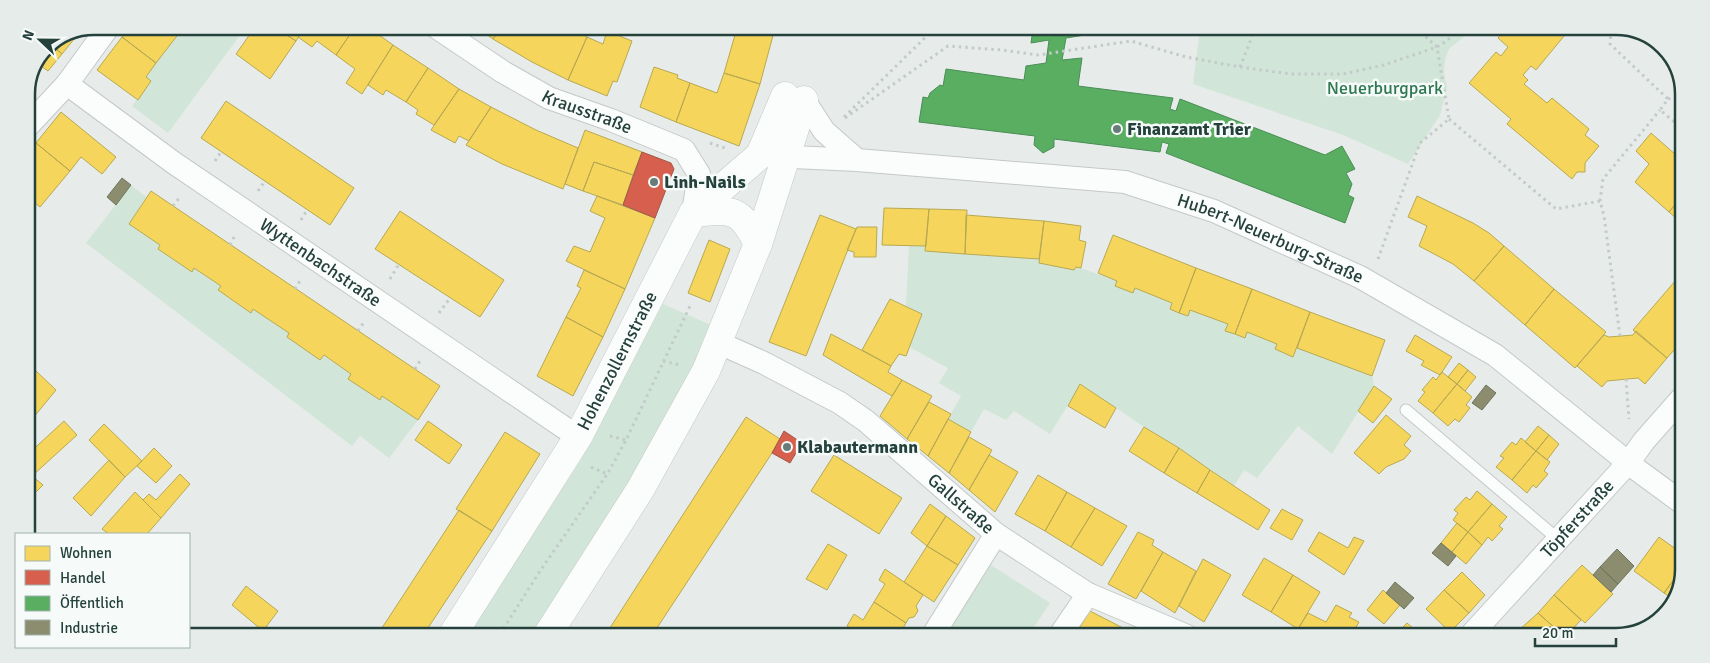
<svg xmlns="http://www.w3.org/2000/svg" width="1710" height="663" font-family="Signika,sans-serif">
  <rect width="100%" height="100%" fill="#e7ecea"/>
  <path fill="#d1e5d9" d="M184,26l62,1 -78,106 -36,-27 19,-25 -5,-4z
    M1204,29l268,1 -23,19 -4,10 -1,14 3,15 -7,27 -32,49 -65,-29 -150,-51 6,-47z
    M131,185l15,12 -17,27 31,21 -2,4 34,23 2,-4 27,18 -3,5 32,21 3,-3 36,24 -2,4 33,22 4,-3 27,18 -3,5 31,21 3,-4 36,24 -29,38 -29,-22 -8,10 -266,-203z
    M909,246h17v5l113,8v4l35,7 2,-3 5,1 36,13 -2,5 18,7 2,-5 37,15 -2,6 18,7 2,-6 38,14 -2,6 21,2 30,12 -2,5 18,8 4,-9 75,28 2,10 -42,68 -34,-28 -41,52 -13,-8 -10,16 -55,-38 -35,-21 -63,-43 -31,50 -36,-23 -8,9 -22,-11 -13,23 -23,-13 13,-23 -22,-13 9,-15 -39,-21 13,-32 -16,-9z
    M663,304l50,22 -76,147 -104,161h-64l112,-174z
    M991,565l59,38 -21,32h-83z"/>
  <path fill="#f6d55c" stroke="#b7a952" d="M130,26h43l7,6 -24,31 -34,-26z
    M255,27h19l22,14 -26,38 -34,-25z
    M274,27h31l-9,14z
    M305,27h50l-19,28 -19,-14 -5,6 -14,-10z
    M355,27h13l25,18 -31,49 -16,-11 9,-14 -19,-14z
    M476,27h25l-8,12z
    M501,27h68l18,10 -19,43 -36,-18 -39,-23z
    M737,28h38l-15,56 -36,-11z
    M1504,30h65l-33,40 -5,-4 -8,9 5,5 -4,4 23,19 5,-5 37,31 -4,6 14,11 -14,17v9h-8l-5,7 -65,-55 4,-5 -42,-36 27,-31 5,4 7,-9 -10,-9z
    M607,31l25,10 -15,41 -4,-1 -6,15 -39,-16 19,-43 16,7z
    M79,33l-17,21 -11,-10z
    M122,37l34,26 -10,14 5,4 -13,19 -41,-30z
    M51,44l11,10 -14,17 -10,-7 8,-18z
    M393,45l35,23 -22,34 -20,-12 -3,5 -15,-10z
    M654,67l24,8 -1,3 13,5 -14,39 -36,-15z
    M428,68l31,21 -25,36 -18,-11 2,-4 -12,-8z
    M724,73l36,11 -21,62 -63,-24 14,-39 27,10z
    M459,89l32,18 -22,34 -10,-5 -4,7 -24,-13z
    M226,101l128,87 -24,37 -129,-87z
    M491,107l45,23 42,18 -15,41 -61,-25 -36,-19z
    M61,112l55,45 -14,17 -21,-17 -11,14 -34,-28z
    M585,130l57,22 -9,23 -39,-13 -11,29 -18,-7z
    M1651,133l25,22 6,-6 1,2v44l-14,17 -34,-30 14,-18 -13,-13z
    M36,143l34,28 -30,36 -14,-11v-43z
    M594,162l39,13 -10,30 -40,-14z
    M151,191l289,195 -22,34 -36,-24 -2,4 -32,-21 3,-5 -27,-19 -4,5 -33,-23 2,-4 -36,-24 -2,4 -33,-23 3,-4 -27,-18 -2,4 -34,-23 2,-4 -31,-21z
    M1683,195v29l-14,-12z
    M597,196l58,22 -30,71 -59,-28 8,-15 16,6 15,-34 -15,-7z
    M1417,196l56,27 16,10 15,13 -30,35 -21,-17 -34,-18 8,-20 -19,-9z
    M884,208l45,1 -3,37 -44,-1z
    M929,209l38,1 -2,44 -40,-3z
    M400,211l104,69 -24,37 -105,-68z
    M820,215l36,14 -50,127 -37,-14z
    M966,215l78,6 -5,38 -74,-5z
    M1044,221l37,5 -2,14 7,2 -5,26 -5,-1 -2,3 -35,-7z
    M857,227h20l-1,30h-22v-5l-7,-2z
    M1113,235l83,33 -17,45 -9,-4 2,-6 -37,-15 -2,5 -18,-7 2,-5 -19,-8z
    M709,240l21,9 -20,53 -22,-9z
    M1504,246l50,43 -29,36 -51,-44z
    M1196,268l56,21 -17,45 -10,-3 3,-7 -38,-14 -2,6 -9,-3z
    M584,270l41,19 -22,48 -37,-20 15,-29 -4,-2z
    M1676,280l6,5v56l-15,17 -34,-28z
    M1252,289l58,23 -17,45 -18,-8 2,-5 -30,-12 -2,6 -10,-4z
    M1554,289l52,43 -31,36 -50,-43z
    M890,299l32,15 -16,42 -7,-2 -8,12 -29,-16z
    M1310,312l75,28 -13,36 -75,-28z
    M566,317l37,20 -30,59 -36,-20z
    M1636,331l31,27 -22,26 -7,-6 -31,3 -5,6 -25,-21 27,-31 5,2 24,-2z
    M831,334l60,32 -3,6 14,8 -10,16 -69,-41z
    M1415,335l37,22 -12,18 -19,-10 3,-4 -18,-10z
    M1459,363l9,7 -11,14 -9,-7z
    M1468,370l8,7 -11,14 -8,-7z
    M36,371l20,19 -23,28 -7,-6v-37l4,3z
    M1442,372l15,12 -24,29 -15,-12 7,-9 -3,-2 11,-13 3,3z
    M902,380l30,16 -25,43 -27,-23z
    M1080,384l36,24 -11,20 -37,-22z
    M1457,384l15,13 -6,8 4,3 -11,14 -4,-3 -7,7 -15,-13z
    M1374,386l18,13 -19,24 -15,-12z
    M929,402l22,12 -23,42 -21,-17z
    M1386,415l25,21 -7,9 7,6 -7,8 -18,8 -7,7 -25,-21z
    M746,417l34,22 -8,14 -119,181h-47z
    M948,419l23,13 -22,41 -21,-17z
    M64,421l13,14 -45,41 -6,-5v-15z
    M428,421l34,24 -13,19 -34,-24z
    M104,424l38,37 -17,16 -36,-37z
    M1538,426l11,9 -13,16 -11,-9z
    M1144,427l35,21 -15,25 -35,-22z
    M505,432l35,22 -48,77 -36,-22z
    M1549,435l10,9 -12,16 -11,-9z
    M969,437l23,13 -23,40 -20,-17z
    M1521,438l15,13 -24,29 -16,-13 8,-9 -4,-2 12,-14 4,3z
    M154,448l18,18 -16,17 -19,-17z
    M1179,448l31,22 -13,23 -33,-20z
    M1536,451l14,11 -6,9 4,3 -12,14 -3,-3 -6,8 -15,-13z
    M834,455l68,43 -23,36 -68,-43z
    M989,455l29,17 -23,40 -26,-22z
    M109,460l16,17 -34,39 -18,-18z
    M1210,470l60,40 -12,20 -61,-37z
    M26,471l17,14 -17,17z
    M180,474l10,10 -29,34 -18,-18 6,-6 7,6z
    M1038,475l29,17 -22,39 -30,-17z
    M1477,491l15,13 -24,28 -15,-12 5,-7 -4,-3 12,-13 4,3z
    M135,492l26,26 -14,16h-38l-7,-5z
    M1067,492l28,16 -24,39 -26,-16z
    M930,504l16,12 -19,30 -16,-13z
    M1492,504l15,13 -8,9 4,3 -11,12 -4,-4 -6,8 -14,-13z
    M1095,508l32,18 -25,40 -31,-19z
    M1282,509l21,11 -11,20 -22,-12z
    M459,510l33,21 -68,103h-46z
    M946,516l29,22 -17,27 -31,-19z
    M1457,523l11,9 -16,20 -11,-9z
    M1138,532l16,8 -2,5 11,7 -27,47 -28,-15z
    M1319,532l29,16 6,-11 10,4 -20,34 -36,-24z
    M1468,532l14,13 -16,19 -14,-12z
    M1659,537l21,15v19l-16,22 -30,-22z
    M828,544l19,11 -20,35 -21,-11z
    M927,546l31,19 -24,37 -30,-20z
    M1163,552l33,19 -21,42 -34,-22z
    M1264,558l29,17 -22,37 -29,-17z
    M1203,559l28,16 -27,47 -25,-16z
    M1582,565l31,29 -28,29 -31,-28z
    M885,569l38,26 -7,11 2,5 -4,6 -5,1 -3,5 -32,-21 11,-18 -6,-4z
    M1680,571v20l-7,8 -9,-6z
    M1462,572l23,23 -16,18 -25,-23z
    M1293,575l27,17 -22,37 -27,-17z
    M246,586l32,25 -15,20 -31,-26z
    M1383,590l17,15 -16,19 -17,-14z
    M1444,590l25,23 -19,19 -24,-23z
    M1554,595l27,25 -16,17 -27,-24z
    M874,602l32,21 -3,5v7h-42l-14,-9 7,-12 9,6z
    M1336,605l16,8 -3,4 10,5 -8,14h-43l-10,-7 10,-16 18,9z
    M1090,611l31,16 21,9 -67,-1z
    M1538,613l27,24h-41l-6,-6z
    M1407,623l15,13h-28z"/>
  <path fill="#d6604d" stroke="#a15748" d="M642,152l29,11 3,6 -19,49 -32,-13z
    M784,431l18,12 -12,20 -18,-10z"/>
  <path fill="#5aae61" stroke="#4a8d56" d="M861,28h34v5l-34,-4z
    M1033,29h53l-1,6 -19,3 -4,22 20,-2 -4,28 95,12 -3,11 6,2 4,-12 145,56 17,-9 13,23 -9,4 6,11 -4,11 6,3 -9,25 -179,-70 3,-9 -7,-2 -2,10 -106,-13v8l-11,6 -9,-8 1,-9 -116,-14 4,-25 5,1 2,-5 10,-8 3,1 3,-17 78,11 2,-14 20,-3 3,-23 -18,3z"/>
  <path fill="#8c8c6e" stroke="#6d765f" d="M122,178l9,7 -15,20 -9,-8z
    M1486,385l10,8 -14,17 -10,-7z
    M1441,543l15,13 -8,10 -16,-13z
    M1617,549l17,17 -16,18 -18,-17z
    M1600,567l18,17 -7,8 -18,-17z
    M1395,582l19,16 -10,11 -18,-16z"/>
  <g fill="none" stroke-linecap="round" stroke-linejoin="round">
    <g stroke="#c4c9c7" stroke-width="13">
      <path id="lane" d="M1406,410l153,130"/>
    </g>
    <g stroke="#c4c9c7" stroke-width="24">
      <g id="street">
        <path id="s1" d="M436,27l67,45 46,26 62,22 73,30 15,24 -6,39"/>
        <path id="s2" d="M67,84l107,79 404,274"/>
        <path d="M804,100l20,31 33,29"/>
        <path d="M26,128l41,-44 42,-58"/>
        <path id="s3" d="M771,156l86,4 268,22 89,29 146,66 135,78 141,114 45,33"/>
        <path id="s4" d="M717,342l47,21 76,40 26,18 130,113 92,60 99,42"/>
        <path d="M933,635l63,-101"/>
        <path d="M1060,635l28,-41"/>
        <path id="s5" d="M1470,636l159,-174 15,-21 37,-42"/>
      </g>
    </g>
    <g stroke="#c3cac8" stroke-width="29">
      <g id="secondary">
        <path d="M693,213c38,-4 47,-6 65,31"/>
        <path id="s6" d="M453,634l125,-197 115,-224 67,-58 25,-59"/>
        <path d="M548,634l92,-144 66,-119 52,-127 46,-144"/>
      </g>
    </g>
    <path stroke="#c3cbca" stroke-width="3" stroke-dasharray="2.5 4" stroke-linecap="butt" d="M1611,30l-1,14 58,55 -8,11 23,19
      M1240,67l15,-38
      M1668,99l16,-6
      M844,117l91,-89
      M845,118l103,-72 54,4 36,5 93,-14 55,16 54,10 51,7h52l41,-9 53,-18 8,-5 15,-12
      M1449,119l107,90 44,-8
      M710,143l15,5
      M215,161l6,-9
      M258,191l7,-10
      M173,206l7,-9
      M301,220l6,-10
      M230,245l5,-10
      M1378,259l42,-116 29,-24 -12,-72 -20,-18
      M390,279l9,-15
      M295,289l6,-10
      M439,313l11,-15
      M358,331l6,-9
      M1620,336l-16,-120 -4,-15 3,-22 57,-69
      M663,361l17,4
      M415,369l5,-8
      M1626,379l3,40
      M610,436l16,4
      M591,467l16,7
      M500,634l40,-63 68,-98 18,-33 65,-136"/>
    <use href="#lane" stroke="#fbfcfc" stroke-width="11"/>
    <use href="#street" stroke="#fbfcfc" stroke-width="22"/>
    <use href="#secondary" stroke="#fbfcfc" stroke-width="28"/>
  </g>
  <g fill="#687d79" stroke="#f6fbf9" stroke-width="2">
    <circle cx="1117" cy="129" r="5"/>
    <circle cx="654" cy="182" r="5"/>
    <circle cx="787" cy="447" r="5"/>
  </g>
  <g text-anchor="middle" stroke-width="5" stroke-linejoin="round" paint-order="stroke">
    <g font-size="18" fill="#2e7852" stroke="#f6fbf9">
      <text x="1385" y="94">Neuerburgpark</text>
    </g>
    <g font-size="18" fill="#24413c" stroke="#f6fbf9">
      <text dy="6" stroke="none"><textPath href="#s1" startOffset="174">Krausstraße</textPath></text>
      <text dy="6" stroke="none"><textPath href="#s3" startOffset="511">Hubert-Neuerburg-Straße</textPath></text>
      <text dy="6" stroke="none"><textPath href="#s2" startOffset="310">Wyttenbachstraße</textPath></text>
      <text dy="6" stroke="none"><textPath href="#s6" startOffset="319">Hohenzollernstraße</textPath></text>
      <text dy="6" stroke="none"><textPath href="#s4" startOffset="295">Gallstraße</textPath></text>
      <text dy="6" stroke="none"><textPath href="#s5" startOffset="159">Töpferstraße</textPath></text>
    </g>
    <g font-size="18" font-weight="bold" fill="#24413c" stroke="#f6fbf9" text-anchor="start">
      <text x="1127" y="135">Finanzamt Trier</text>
      <text x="664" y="188">Linh-Nails</text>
      <text x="797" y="453">Klabautermann</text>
    </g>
  </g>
  <path d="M0 0H1710V663H0ZM94 35H1616A59 59 0 0 1 1675 94V569A59 59 0 0 1 1616 628H94A59 59 0 0 1 35 569V94A59 59 0 0 1 94 35Z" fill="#e5ecea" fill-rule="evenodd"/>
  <path fill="none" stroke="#24413c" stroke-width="2.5" d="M94 35H1616A59 59 0 0 1 1675 94V569A59 59 0 0 1 1616 628H94A59 59 0 0 1 35 569V94A59 59 0 0 1 94 35Z"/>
  <rect x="15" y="533" width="175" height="115" fill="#f6fbf9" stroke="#a2b1ad"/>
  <rect x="25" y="546" width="25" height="15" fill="#f6d55c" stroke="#a2b1ad"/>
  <text x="60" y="558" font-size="15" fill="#24413c">Wohnen</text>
  <rect x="25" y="570" width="25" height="15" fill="#d6604d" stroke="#a2b1ad"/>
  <text x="60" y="583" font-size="15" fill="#24413c">Handel</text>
  <rect x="25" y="596" width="25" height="15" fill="#5aae61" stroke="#a2b1ad"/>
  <text x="60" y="608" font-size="15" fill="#24413c">Öffentlich</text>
  <rect x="25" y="620" width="25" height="15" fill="#8c8c6e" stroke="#a2b1ad"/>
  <text x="60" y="633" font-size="15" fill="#24413c">Industrie</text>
  <g transform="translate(40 40) rotate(292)" stroke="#f6fbf9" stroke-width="4" paint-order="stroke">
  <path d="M0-4L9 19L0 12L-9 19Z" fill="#24413c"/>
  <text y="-8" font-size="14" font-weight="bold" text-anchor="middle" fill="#24413c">N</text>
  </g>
  <path d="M1535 638v8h81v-8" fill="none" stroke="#24413c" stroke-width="2.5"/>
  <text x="1542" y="638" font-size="15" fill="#24413c" stroke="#f6fbf9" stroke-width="4" paint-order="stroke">20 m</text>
</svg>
